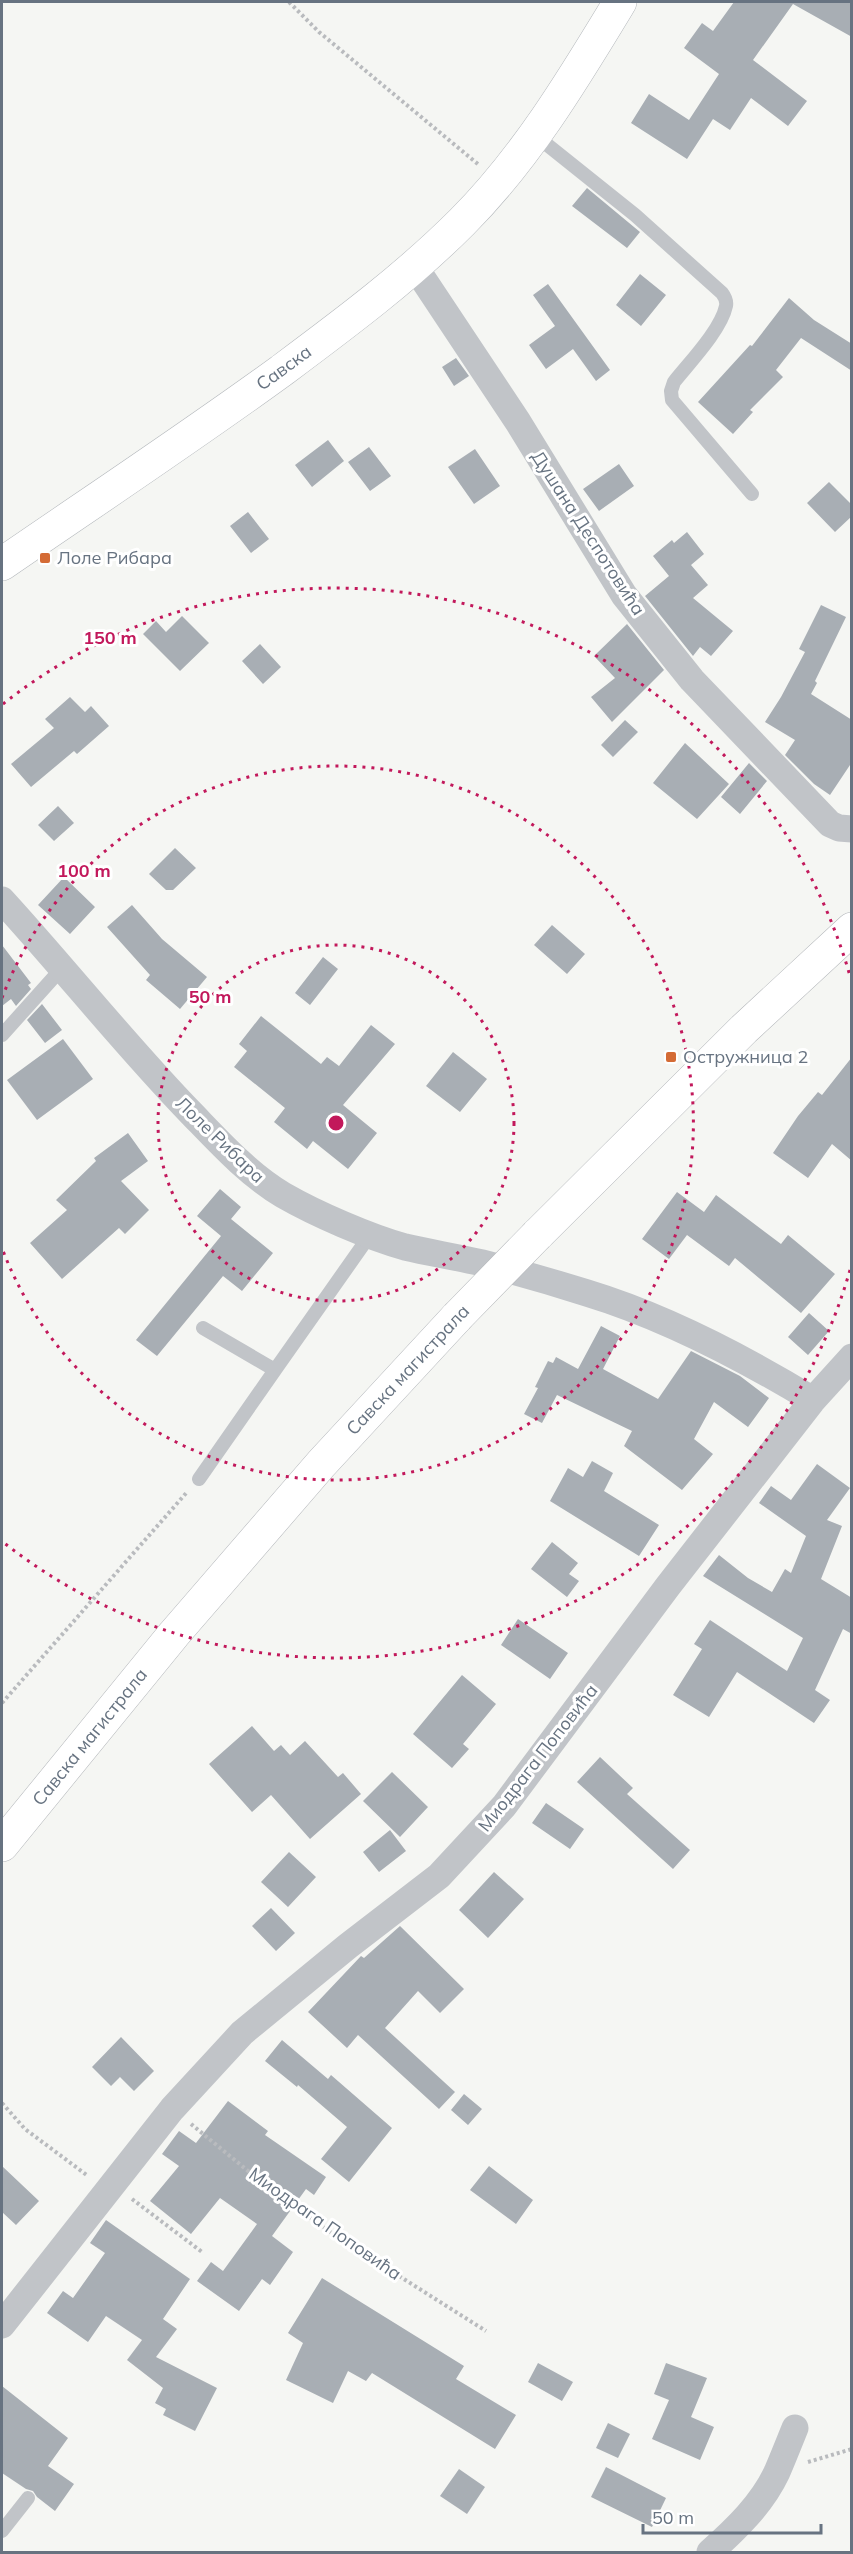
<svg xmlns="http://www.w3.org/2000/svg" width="853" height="2554" font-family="Mulish,sans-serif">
  <rect width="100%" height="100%" fill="#f5f6f3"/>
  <path fill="#a8aeb4" d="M734,2h118v35l-59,-33 -40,56 54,41 -19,25 -37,-28 -21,32 -17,-11 -26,40 -56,-36 18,-29 40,26 30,-46 -35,-26 18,-25 11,8z
    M587,188l53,44 -13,16 -55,-42z
    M640,274l26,21 -25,31 -25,-21z
    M548,284l62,86 -14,11 -23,-32 -27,20 -17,-24 26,-19 -22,-31z
    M789,298l25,22 38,24v27l-51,-33 -25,32 7,7 -33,33 3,2 -20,22 -35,-32 52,-57 2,1z
    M456,358l13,18 -15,10 -12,-19z
    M328,440l16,21 -32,26 -17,-22z
    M369,447l22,29 -21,15 -22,-29z
    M475,449l25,37 -26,18 -26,-37z
    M619,464l15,22 -35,25 -16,-22z
    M829,482l23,23v11l-17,16 -28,-29z
    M248,512l21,27 -18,14 -21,-27z
    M687,532l17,22 -13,11 17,20 -15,13 40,33 -22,25 -11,-9 -7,9 -48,-60 24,-20 -16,-20 19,-16 2,3z
    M821,605l25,12 -31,64 2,2 -6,11 41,26v42l-22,33 -16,-11 -29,-29 10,-15 -30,-18 16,-25 24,-45 -6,-3z
    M182,616l27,27 -29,28 -37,-37 13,-13 10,11z
    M627,624l37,46 -52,52 -21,-25 24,-19 -21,-22z
    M260,644l21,23 -18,17 -21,-23z
    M70,697l15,15 6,-6 18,20 -32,28 -3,-3 -43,36 -20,-23 43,-36 -9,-9z
    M625,720l13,12 -25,25 -12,-12z
    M685,743l44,41 -32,35 -44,-36z
    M749,763l18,18 -27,33 -19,-17z
    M58,806l16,17 -20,18 -16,-16z
    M175,848l21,20 -23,22h-7l-17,-16z
    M64,877l31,30 -25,27 -32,-29z
    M132,905l30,34 45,38 -27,32 -34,-29 4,-5 -43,-48z
    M552,925l33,29 -18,20 -33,-29z
    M2,945l29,38 -3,2 3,4 -15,17 -5,-7 -9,7z
    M323,957l15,12 -28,36 -15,-12z
    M42,1004l20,26 -17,13 -18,-23z
    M261,1016l60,48 6,-7 12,9 32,-41 24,19 -52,61 34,28 -29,36 -35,-28 -6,8 -33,-27 11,-14 -51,-41 13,-16 -8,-7z
    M63,1039l30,40 -56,41 -30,-40z
    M453,1052l34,27 -27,33 -34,-26z
    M852,1057v104l-20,-17 -24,34 -35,-25 25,-37 20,-24 4,3z
    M128,1133l20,28 -27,20 28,29 -24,24 -6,-6 -57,51 -32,-36 37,-33 -11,-10 40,-39 -2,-3z
    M220,1189l21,18 -10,12 42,34 -31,38 -19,-15 -66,80 -21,-16 85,-104 -24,-20z
    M677,1192l27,20 12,-17 65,49 7,-9 47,39 -34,39 -66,-55 -6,8 -42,-31 -18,24 -27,-20z
    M809,1313l20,18 -21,24 -20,-18z
    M601,1326l19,10 -17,33 55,30 33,-48 49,25 29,22 -21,29 -34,-25 -20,37 19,15 -31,36 -58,-44 8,-15 -75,-36 -15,28 -18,-9 14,-26 -3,-1 13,-26 5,2 3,-6 22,12z
    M592,1461l21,12 -9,18 55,34 -20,31 -89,-55 18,-33 15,9z
    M817,1464l33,24 -23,32 15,6 -21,53 31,19v36l-9,-5 -28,61 15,10 -16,23 -77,-51 -28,45 -36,-22 29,-46 -8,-5 16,-24 77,51 16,-33 -100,-62 16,-21 29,23 24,14 13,-23 6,4 15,-37 -47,-33 12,-17 20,14z
    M552,1542l26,21 -9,11 10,7 -12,16 -36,-28z
    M518,1619l50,34 -18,26 -49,-34z
    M462,1675l34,29 -33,40 6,5 -17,19 -39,-34z
    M252,1726l22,25 7,-6 9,10 15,-14 33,36 5,-4 18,21 -51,45 -39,-44 -19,17 -43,-48z
    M600,1757l33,31 -6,6 63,56 -17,19 -96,-87z
    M392,1772l36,35 -28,30 -37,-36z
    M546,1803l38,26 -14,20 -38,-26z
    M390,1830l16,21 -27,21 -16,-20z
    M289,1852l27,25 -28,30 -27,-25z
    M494,1872l30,27 -36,39 -29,-28z
    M271,1908l24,25 -19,18 -24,-25z
    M400,1926l64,63 -24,24 -22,-22 -33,37 70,64 -16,17 -81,-74 -11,13 -39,-36 53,-56 3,2z
    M121,2037l33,34 -20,20 -14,-14 -9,9 -19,-19z
    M282,2040l46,39 3,-4 61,53 -43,54 -28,-23 26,-32 -49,-42 -1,2 -32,-26z
    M464,2094l18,15 -14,16 -17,-15z
    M228,2101l40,30 -3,4 61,42 -12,18 -8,-6 -34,47 21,16 -23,33 -8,-6 -23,32 -42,-30 14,-19 12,9 34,-47 -37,-26 -29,36 -41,-33 29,-35 -17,-12 17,-23 17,12z
    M2,2166l37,35 -23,24 -14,-13z
    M489,2166l44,34 -17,24 -46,-34z
    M106,2220l84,59 -27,40 14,10 -21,28 61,31 -22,43 -32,-16 3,-6 -11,-6 8,-15 -36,-28 15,-20 -36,-24 -18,26 -41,-29 16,-22 10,7 32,-45 -15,-10z
    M322,2278l142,88 -8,13 60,36 -21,34 -123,-76 -6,8 -18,-10 -15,32 -47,-23 17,-37 -15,-10z
    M538,2363l35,19 -11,19 -34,-19z
    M666,2363l41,15 -16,39 23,10 -14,33 -48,-21 17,-39 -15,-6z
    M2,2386l66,52 -20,28 26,18 -19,27 -18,-14 -4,-6 -7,-2 -24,-16z
    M608,2423l22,11 -12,24 -22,-10z
    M606,2467l60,31 -14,29 -61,-30z
    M459,2469l26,18 -18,27 -27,-18z"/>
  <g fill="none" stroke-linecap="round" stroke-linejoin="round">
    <g stroke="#b4b8bc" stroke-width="34">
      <path id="secondary" d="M2,564c93,-64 187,-126 279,-193 63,-47 125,-93 181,-149 64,-64 112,-144 158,-220"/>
    </g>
    <g stroke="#b3b6ba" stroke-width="34">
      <path id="primary" d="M537,1235l207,-206 108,-100
        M2,1845l172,-211 147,-170 136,-147"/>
    </g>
    <path stroke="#b9bbbe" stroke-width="4" stroke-dasharray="3 3" stroke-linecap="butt" d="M289,2l30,30 160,133
      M2,1703l186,-212
      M2,2103l23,26 63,47
      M191,2124l85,70 63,44 147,93
      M132,2199l70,53
      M808,2462l44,-13"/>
    <path stroke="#c1c4c8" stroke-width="14" d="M535,135l100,80 87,78c3,4 5,8 4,13 -5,24 -37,57 -52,76l-3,9 1,9 80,94
      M2,1035l61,-68
      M203,1328l72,42 95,-135
      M199,1479l76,-109
      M2,2531l26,-33"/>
    <path stroke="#c1c4c8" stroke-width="27" d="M415,267l103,155 106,173 68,85 138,144 9,4 13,1
      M2,900c64,70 123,145 189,213 29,30 57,61 92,82 33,19 86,42 122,52 26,6 52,10 77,16 35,9 70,19 105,30 79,24 155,64 226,107
      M2,2325l170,-216 70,-76 106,-87 91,-70 65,-70 164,-220 145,-186 39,-43
      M710,2552c26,-23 52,-48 67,-80 6,-14 12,-29 18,-44"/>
    <use href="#secondary" stroke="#fff" stroke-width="33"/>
    <use href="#primary" stroke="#fff" stroke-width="33"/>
    <g stroke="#b3b6ba" stroke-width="34" stroke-linecap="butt">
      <path id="primary-bridge" d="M457,1317l80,-82"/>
    </g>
    <use href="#primary-bridge" stroke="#fff" stroke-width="33"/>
  </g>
  <g fill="none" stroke="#c2185b" stroke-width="3" stroke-dasharray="3 6">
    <circle cx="336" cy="1123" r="178"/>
    <path d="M2 998A357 357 0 1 1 2 1248"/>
    <path d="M850 1270A535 535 0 0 1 3 1542M3 704A535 535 0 0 1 850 976"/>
  </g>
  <g fill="#d46b35" stroke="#fff" stroke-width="2">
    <rect x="39" y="552" width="12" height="12" rx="3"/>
    <rect x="665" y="1051" width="12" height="12" rx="3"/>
  </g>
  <g text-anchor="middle" stroke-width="6" stroke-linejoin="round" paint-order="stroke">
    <g font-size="18" fill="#677381" stroke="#fff">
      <text transform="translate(284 368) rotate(-36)" y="6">Савска</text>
      <text transform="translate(588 533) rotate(57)" y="6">Душана Деспотовића</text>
      <text transform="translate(220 1140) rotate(44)" y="6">Лоле Рибара</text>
      <text transform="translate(408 1370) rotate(-47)" y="6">Савска магистрала</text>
      <text transform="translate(90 1737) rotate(-51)" y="6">Савска магистрала</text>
      <text transform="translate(538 1758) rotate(-52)" y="6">Миодрага Поповића</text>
      <text transform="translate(325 2224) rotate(35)" y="6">Миодрага Поповића</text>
    </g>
    <g font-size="18" fill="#677381" stroke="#fff" text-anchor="start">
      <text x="57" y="564">Лоле Рибара</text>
      <text x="683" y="1063">Остружница 2</text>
    </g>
  </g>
  <circle cx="336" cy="1123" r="9" fill="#c2185b" stroke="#fff" stroke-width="3"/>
  <g font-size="18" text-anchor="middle" font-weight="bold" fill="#c2185b" stroke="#fff" stroke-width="6" stroke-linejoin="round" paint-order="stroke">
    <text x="110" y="644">150 m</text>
    <text x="84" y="877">100 m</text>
    <text x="210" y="1003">50 m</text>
  </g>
  <rect width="853" height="2554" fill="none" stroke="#677381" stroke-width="6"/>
  <path d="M643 2524v9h178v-9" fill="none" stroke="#677381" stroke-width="3"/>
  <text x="652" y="2524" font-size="18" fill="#677381" stroke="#ffffff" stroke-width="4.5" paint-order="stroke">50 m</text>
</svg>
